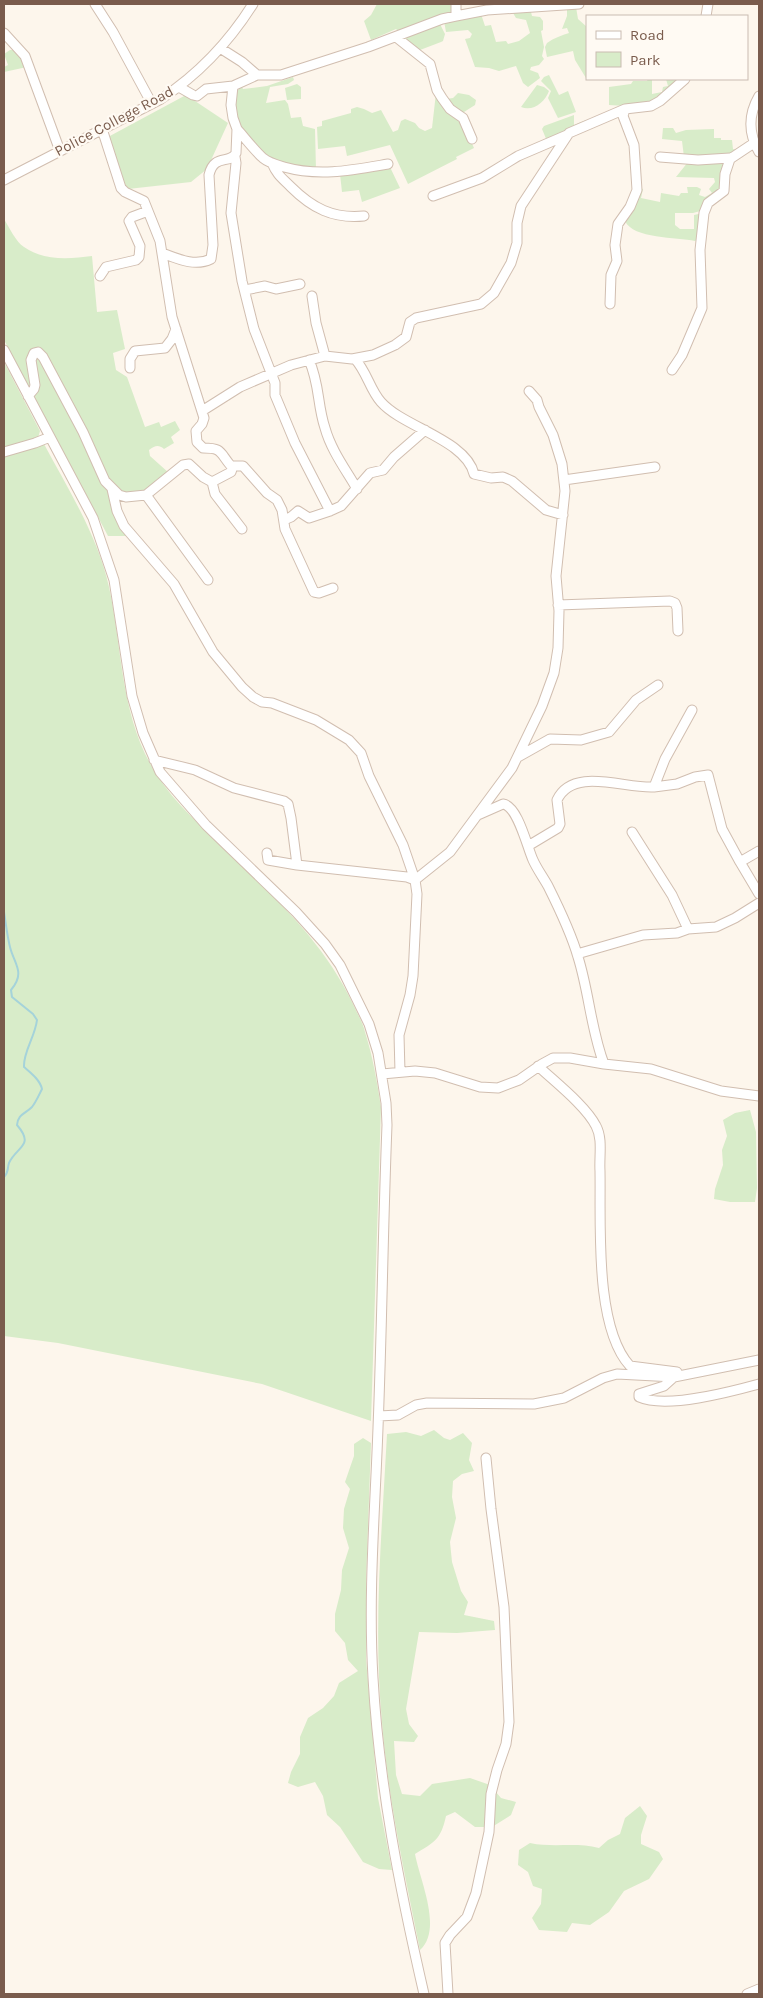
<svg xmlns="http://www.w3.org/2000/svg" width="763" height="1998" font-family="Karla,sans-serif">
  <rect width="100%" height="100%" fill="#fdf6ec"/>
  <path fill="#d8ecc9" d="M377,4h77v8l-56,19 -2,-2 -25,11 -7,-19 7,-6z
    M576,7l2,12 9,8 -1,51 -11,-18 -2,-9 -26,6 -2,-10 2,-4c7,-5 15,-8 22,-10l-2,-5 -5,1 5,-13v-8z
    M531,12l1,4 8,1 3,4v9l-2,1 3,16 -2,9 2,3 -5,6 -8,2 -1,3 8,3 2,5 -12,9 -5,-4 -7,-17 -17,5 -10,-3 -14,-1 -10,-28 5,-1 2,-4 -4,-4 -22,2 -2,-11 37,-7 4,12 6,-1 5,17 10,-1 2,3 11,-3 11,-8 -4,-13 -10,-2 -3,-5z
    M440,24l5,10 -2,7 -2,1 -21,8 -14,-9v-5z
    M10,50h5l12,17 -23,5v-5l4,-2 -4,-11z
    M549,75l10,20 9,-4 8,21 -18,6 -10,-20 3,-7 -10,-10 3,-4z
    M293,77l1,3 -6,4 -18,3 -4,16 19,-3 3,4 3,14 10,-1 2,9 12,3 1,41c-12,-2 -31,-4 -42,-9 -4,-2 -33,-30 -36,-35 -6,-9 -7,-34 4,-39l1,2 24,-3z
    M648,79h4v15l10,-2 1,-5 5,-1 -2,-7h17l-27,22 -30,5 -17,-1v-18l22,-3 2,-3h14z
    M297,84l4,3v12l-14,1 -2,-12z
    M537,85l7,2 5,4c-4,11 -16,21 -28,16z
    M436,93l24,25 14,30 -18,9 1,2 -49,25 -18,-39 -43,11 -2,-10 -27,3 -1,-22 5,-1v-5l29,-8v-4l6,-2 7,2 8,4 9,-3 12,22 5,-2 3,-9 4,-2 10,4 4,5 6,3 7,-3z
    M458,93l11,2 7,5 -1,5 -11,7h-5l-13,-13 7,-1z
    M186,95l42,28 -21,46 -16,13 -63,7 -5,-4 -15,-48z
    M574,115v10l12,-5 2,4 -41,17 -5,-12 2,-3z
    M663,128h10l3,5 10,-3 28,-1v9h7v2h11l1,9 6,1 -9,5 -46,2 -2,-16 -20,-2z
    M726,160l-5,29 -17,21 -11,3h-18v12l5,4h14v-14l9,-2 -3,25 -5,3c-18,-4 -62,-2 -70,-20l14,-33 4,1 -2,9 19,4 1,-9 18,3 2,-3h7l-1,-6h10l4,2 -2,6 6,2 7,-4 -3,-4 6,-7 -1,-4 -38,-1 12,-15z
    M389,165l11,23 -38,14 -3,-12 -17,2 -2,-18z
    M4,219c5,8 12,23 20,28 20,14 45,12 68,9l5,56 20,-2 8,39 -12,4 3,17 11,7 18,50 14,-5 2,5 14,-6 5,9 -9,7 3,6 -10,6c-6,-5 -9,-3 -15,1l1,6 19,17 -14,12 -20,9 -25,-1 5,20 11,23h-18l-104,-196z
    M4,362l36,69 -2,7 -34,11z
    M44,444c24,45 54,92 65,143 14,64 11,131 48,188 18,29 46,52 70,76 49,48 96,90 126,153 4,9 10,19 12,28 8,25 12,50 16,75l-10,314 -109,-37 -204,-41 -54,-7v-881z
    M750,1110l6,22 1,56 -2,14h-25l-16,-3 1,-10 8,-24 -1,-15 5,-14 -4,-16 12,-7z
    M434,1430l10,8 6,2 13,-7 9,10 -3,17 5,11 -12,3 -9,7 -1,16 4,21 -6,24 2,20 9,29 7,11 -4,13 30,6 1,9 -38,3 -38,-1 -13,77 3,15 9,12 -4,6 -20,-1 2,34 6,19 18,2 12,-12 38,-6 20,7 11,13 15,4 -5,13 -19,12h-17l-20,-15 -9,4c-5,23 -11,26 -31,38 5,27 28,75 5,96 -15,-75 -32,-151 -38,-228 -9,-96 0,-192 5,-288l19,-2 15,4z
    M363,1438l8,5 -5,138v78l12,139 14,72 -13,-1 -16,-7 -23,-35 -13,-12 -4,-19 -8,-14 -17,5 -10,-4 3,-11 9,-18v-17l8,-19 15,-10 11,-12 5,-13 19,-12 -10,-11 -3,-17 -10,-12v-17l6,-24 1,-20 7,-22 -6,-20 1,-19 6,-20 -5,-7 9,-26v-12z
    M640,1806l7,10 -6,19v9l18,8 4,7 -14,20 -25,12 -15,21 -19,13 -18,-2 -5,9 -28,-2 -7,-12 9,-14 1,-15 -9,-3 -5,-14 -10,-7 1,-15 11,-7c23,5 47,-1 69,5l9,-8 12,-6 5,-16z"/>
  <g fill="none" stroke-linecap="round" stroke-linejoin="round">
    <path stroke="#a5d3da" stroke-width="2" d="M4,912c2,12 3,23 6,35 4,17 16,25 1,43l1,7 21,17 4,6c-2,17 -14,32 -13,47 7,6 16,13 18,22 -3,6 -6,13 -10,18 -7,7 -14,7 -15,18 18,21 0,21 -8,38 -2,6 0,9 -5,14"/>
    <g stroke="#d1beb0" stroke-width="11">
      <path id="minor" d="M95,4l18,28 39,72
        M456,16v-12
        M706,16l2,-12
        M4,33l21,23 35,95
        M396,37l34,27 7,26 5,8 8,11 13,9 9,21
        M220,48l22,14 15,13h24l87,-28 74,-28 14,-3 31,-6 92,-6
        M179,87l14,8 4,1 9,-7 27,-3
        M759,96c-11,19 -11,37 0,56
        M102,129l19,59 4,4 19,9 16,40 12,76 32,101 -2,6 -6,7 1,11 6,6c20,0 16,4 28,18h12l24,27 10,7 5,10 3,19 29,63 5,1 14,-5
        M237,129c8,9 17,21 26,29 6,5 14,7 21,9 36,10 69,3 104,-3
        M235,157l1,6 -5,50 11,68 12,48 21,54v12l20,48 35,68
        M660,157l38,3 32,-2
        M272,163c5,12 10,15 19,24 21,21 42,32 73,29
        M4,180l157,-81c38,-25 68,-57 92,-95
        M433,196l49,-18 36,-22 49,-21
        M162,253c16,6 33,14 49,6l2,-14 -4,-70c5,-22 21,-10 27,-22l1,-24 -4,-11 -2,-13 2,-19 24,-11
        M100,276l6,-9 30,-7 3,-3 1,-11 -11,-25 3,-4 16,-6
        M245,290l20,-4 11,3 24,-5
        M312,296l4,27 9,33
        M610,304l1,-29 6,-14 -2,-16 3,-21 12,-17 7,-17 -3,-45 -11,-29 2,-7
        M4,350l89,168 21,62 18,116 11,37 17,39 46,53 90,87 29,32 15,21 29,59 9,29 8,50 1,22c-4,101 -5,202 -9,303 -3,83 -10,167 -5,250 6,107 27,212 51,316
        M355,359c12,13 15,31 26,43 22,25 85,38 93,72l17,4 12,-1 9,4 34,29 17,5
        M309,360c11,25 8,44 16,68 6,22 21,42 32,61
        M130,368v-9l5,-8 30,-3 7,-9 4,-10
        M672,370l10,-15 20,-47 -2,-58 4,-37 4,-10 16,-12 1,-17 5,-15 24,-16
        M28,396l6,-7 1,-4 -4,-25 3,-7 4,-1 5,5 40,75 22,49 14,14 7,2 20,-2 37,-30 6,-1 14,13 9,5 3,12 27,35
        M202,411l38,-24 51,-22 34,-9 27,3 21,-4 22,-10 11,-8 4,-15 6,-4 65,-14 13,-11 17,-30 6,-20v-20l4,-17 48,-73 56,-24 26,-3 9,-5 25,-22
        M4,452l31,-9 15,-6
        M564,480l91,-13
        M212,482l19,-10 2,-6
        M112,489l5,22 7,15 50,58 39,68 29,35 11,10 9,5 10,1 44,17 33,20 12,13 8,23 34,69 12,35 2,14 -4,82 -3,19 -11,40 1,37
        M146,495l62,85
        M284,520l7,-3 7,-6 11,7 21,-7 11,-5 29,-33 13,-3 11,-13 31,-27
        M558,605l112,-4 5,2 2,5 1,23
        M518,757l32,-18 31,1 28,-8 27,-32 22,-15
        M154,760l41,10 39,18 50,13 4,3 3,14 6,47 -29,-5 -1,-7
        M654,787l23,-3 18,-7 13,-2 14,54 18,33
        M478,815l25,-11c15,2 24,43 30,56 4,9 10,17 15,26 10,20 24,50 30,71 11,35 13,73 26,107
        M632,832l40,63 16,34
        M528,846l30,-18 2,-4 -3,-24c16,-34 68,-11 97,-13l11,-28 27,-49
        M759,851l-19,11 19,32
        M297,865l110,12 8,3
        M415,880l35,-28 62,-84 30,-62 12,-33 4,-25 1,-37 -3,-35 9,-85 -3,-27 -9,-29 -14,-28 -2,-7 -8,-9
        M577,954l66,-19 34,-2 11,-4 28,-2 19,-9 24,-15
        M538,1066c17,16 48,40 58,60 7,13 3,30 4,45 1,51 -6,156 30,195l47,6
        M382,1074l33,-3 20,2 45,14 18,1 21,-8 23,-16 11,-6h17l34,6 47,5 70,22 38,5
        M674,1377l-10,9 -22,7 -3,1v3c27,12 91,-5 120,-13
        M379,1416l19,-1 18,-10 11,-2 107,1 30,-6 39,-20 14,-4 57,3 85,-17
        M448,1994l-3,-51 5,-8 17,-18 9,-24 13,-61 2,-38 6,-24 9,-26 3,-22 -5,-115 -13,-98 -5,-51
        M747,1994l12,-5"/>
    </g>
    <use href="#minor" stroke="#fff" stroke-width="9"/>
  </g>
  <g text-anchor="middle" stroke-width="4.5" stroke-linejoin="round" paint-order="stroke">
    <g font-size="15" fill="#7a5c4d" stroke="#fffaf3">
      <text transform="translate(114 121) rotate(-28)" y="5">Police College Road</text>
    </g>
  </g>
  <rect width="763" height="1998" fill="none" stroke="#7a5c4d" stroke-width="10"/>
  <rect x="586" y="15" width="162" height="65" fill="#fffaf3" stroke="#cabbb1"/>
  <rect x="596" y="31" width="25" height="8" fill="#ffffff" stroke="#cabbb1"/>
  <text x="630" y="40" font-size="15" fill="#7a5c4d">Road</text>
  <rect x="596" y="52" width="25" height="15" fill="#d8ecc9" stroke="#cabbb1"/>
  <text x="630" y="65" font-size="15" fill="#7a5c4d">Park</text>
</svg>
